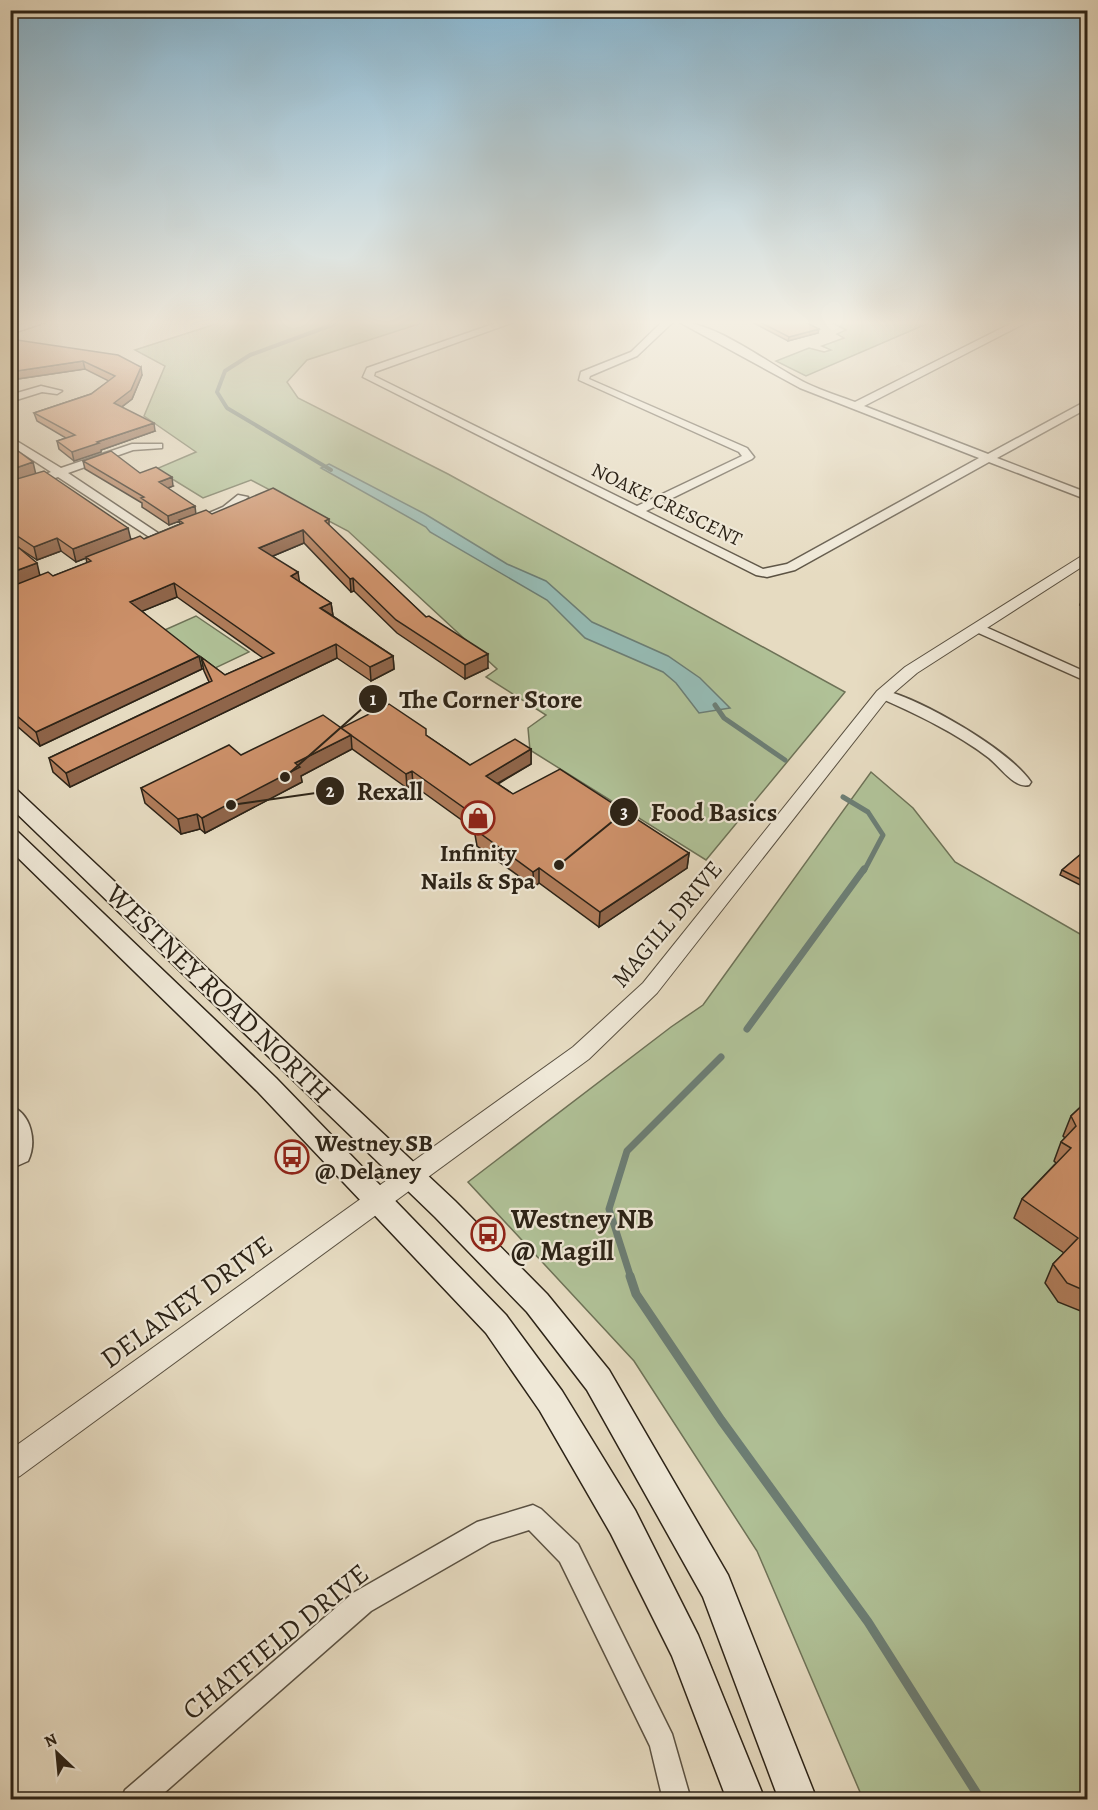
<svg xmlns="http://www.w3.org/2000/svg" width="1098" height="1810" font-family="Alegreya,serif">
  <rect width="100%" height="100%" fill="#e6dbc1"/>
  <filter id="stains"><feTurbulence type="fractalNoise" baseFrequency=".00333" numOctaves="4"/><feColorMatrix values="0 0 0 0 .2 0 0 0 0 .09 0 0 0 0 .02 0 0 0 .5 -.17"/></filter>
  <radialGradient id="worn" r=".72"><stop offset=".6" stop-color="#630" stop-opacity="0"/><stop offset="1" stop-color="#630" stop-opacity=".3"/></radialGradient>
  <path fill="#b0c197" stroke="#6e7257" stroke-width="1.5" d="M222,322h203l-118,38 -20,22 11,16 150,76 397,218 -139,168 -176,-110 -2,-22 18,-13 -60,-38 11,-8 -149,-138 -97,-51 -48,18 -47,-29 40,-17 -52,-36 21,-50 -30,-16z
    M831,322h100l-125,54 -30,-15 33,-13 15,4 7,-2 -9,-4 22,-8 -7,-4 9,-4z
    M196,616l53,36 -40,19 -51,-38z
    M871,772l42,36 42,54 132,76v861h-224l-106,-248 -123,-190 -166,-179 203,-155 32,-22z"/>
  <path fill="#96bbb4" stroke="#6c7e75" stroke-width="1.5" d="M329,464l96,50 82,50 39,17 46,41 76,34 32,22 30,30 -31,5 -23,-30 -13,-11 -78,-34 -38,-38 -117,-68 -4,-5 -105,-59z"/>
  <g fill="none" stroke-linecap="round" stroke-linejoin="round">
    <path stroke="#6c7e75" stroke-width="4" d="M331,470l-104,-62 -10,-16 8,-21 25,-16 90,-33"/>
    <path stroke="#6c7e75" stroke-width="5" d="M715,705l9,13 61,42
      M843,797l25,15 15,23 -19,36"/>
    <path stroke="#6c7e75" stroke-width="7" d="M747,1029l117,-160
      M631,1278l-22,-69 18,-58 94,-94"/>
    <path stroke="#6c7e75" stroke-width="9" d="M630,1276l6,18 85,126 147,202 113,178"/>
    <g stroke="#5a5142" stroke-width="3">
      <path id="minor" d="M30,322h16l-36,12v-6z
        M499,322h15l-139,50 -1,4 263,130 105,-50 -3,-4 -160,-72 2,-8 50,-20 31,-30h11l-36,34 -47,20 -1,3 158,69 7,9 -2,2 -106,52 117,58 24,-5 192,-106 -179,-70 -121,-66c38,0 93,45 129,62 15,7 31,12 47,18l159,-80h13l-163,84 124,48 100,-54v8l-91,50 91,35v7l-99,-38 -194,108 -28,7 -11,-2 -393,-198 4,-9z
        M41,386l21,5 -5,3 -15,-2 -32,10v-7z
        M10,437l51,31 71,-24h30v4l-29,2 -65,23 96,64 -10,3 -96,-63 -48,16v-7l41,-14 -41,-27z
        M238,495l10,2c-9,10 -25,23 -39,20v-4l14,-6z
        M979,624l109,49v9l-114,-51 -2,-3z
        M883,690c40,10 125,59 148,92l-2,3c-14,4 -29,-18 -40,-27 -34,-26 -73,-44 -111,-61l-2,-3z
        M10,1106c22,7 27,37 18,55l-18,8 4,-26z
        M533,1505l8,4 37,35 94,190 19,66h-28l-13,-54 -90,-184 -31,-32 -38,12 -120,69 -215,189h-35l4,-10 228,-197 124,-71z"/>
    </g>
    <g stroke="#5a5142" stroke-width="2">
      <path id="tertiary" d="M1088,552v11l-171,110 -28,24 -232,296 -68,66 -569,417 -10,4v-30l563,-403 70,-64 234,-292 28,-24z"/>
    </g>
    <g stroke="#2c2317" stroke-width="3">
      <path id="secondary" d="M10,789l7,1 438,411 92,93 62,76 119,205 89,225h-38l-76,-203 -116,-207 -60,-78 -92,-95 -425,-410z
        M10,830l8,2 258,246 230,237 56,76 73,119 63,125 67,165h-38l-55,-144 -61,-122 -71,-123 -54,-78 -228,-241 -248,-242z"/>
    </g>
    <use href="#minor" fill="#efe8d7" fill-rule="evenodd"/>
    <use href="#tertiary" fill="#efe8d7" fill-rule="evenodd"/>
    <use href="#secondary" fill="#efe8d7" fill-rule="evenodd"/>
  </g>
  <path fill="#af7c5a" stroke="#2c2317" stroke-width="1.5" d="M752,322h53l13,11 -30,8z
    M10,339l132,36 -10,24 -10,8 33,24 -54,19v2l-27,9 -15,-12 -2,-8 9,-3 -29,-17 -3,-8 57,-19 18,-13 -24,-12 -74,11 1,5 -2,1z
    M10,454l25,19 96,66h13l36,-15 -1,-3 -10,4 -27,-18v-4l-57,-34 -2,-8 57,12 33,13 -5,2 28,26 133,5v7l97,91 62,51 -23,11 -68,-46 -43,-42 -3,1 -47,-49 -31,13 26,25 32,22 2,13 60,40 1,13 -23,12 -34,-23 -267,129 -17,-15 -4,-14 160,-76 -5,-11 -3,-14 24,18 38,-17 -86,-61 -35,14 60,58 -162,77 -30,-26v-169l30,24 13,1 34,-13 -1,-5 -10,4 -15,-11 -24,9 -27,-18z
    M1088,592v21l-3,-1 1,-5 -6,-2 3,-10z
    M341,728l86,8 43,29 61,-16v15l-33,20 15,10 176,59 -2,15 -88,59 -60,-44 -5,4 -57,-41 -3,-17 -61,-44 -6,3 -55,-39 -51,27 1,6 -97,51 -5,-4 -19,5 -36,-31 -4,-15z
    M1088,848v41l-28,-14 2,-5z
    M1088,1100v214l-30,-12 -13,-19 8,-19 11,-11 -50,-35 8,-19 34,-36 -2,-2 7,-19 4,-4 -2,-2 8,-20z"/>
  <path fill="#8f654a" stroke="#2c2317" stroke-width="1.5" d="M819,329l-1,4 -30,8 1,-4z
    M83,361l2,8 -74,11 1,5 -2,1v-14z
    M141,367l1,8 -10,24 -16,12 -2,-8z
    M154,423l1,8 -54,19v2l-27,9 -2,-9 25,-10z
    M33,462l3,13 -26,8v-13z
    M172,477l1,9 -13,5 -1,-9z
    M195,506l1,9 -27,10 -1,-9z
    M128,528l3,12 -55,22 -3,-13z
    M303,530l1,13 -43,18 -2,-13z
    M57,538l4,13 -24,9 -3,-13z
    M37,563l3,13 -30,12v-15z
    M298,572l2,13 -9,-9z
    M353,578l1,13 -3,1 -1,-13z
    M174,583l3,14 -44,18 -3,-13z
    M331,603l2,13 -13,-8z
    M336,644l1,14 -267,129 -4,-14z
    M488,654v14l-23,11v-14z
    M199,656l3,13 -162,77 -4,-14z
    M393,656l1,13 -23,12 -1,-14z
    M351,735l1,14 -51,27 1,6 -97,51 -3,-15 93,-55z
    M531,749v15l-45,26v-14z
    M412,771l1,14 -6,3 -1,-14z
    M197,814l3,15 -19,5 -3,-15z
    M689,853l-2,15 -88,59 1,-15z
    M539,868v15l-5,4 -1,-15z"/>
  <path fill="#cc9069" stroke="#2c2317" stroke-width="1.5" d="M760,322h45l14,7 -30,8z
    M10,339l108,16 23,12 -10,23 -17,13 40,20 -57,19 2,1 -27,9 -15,-11 18,-6 -41,-22 57,-19 24,-18 -32,-15 -73,11z
    M18,451l15,11 -23,8v-16z
    M111,451l29,22 16,-6 16,10 -13,5 36,24 -27,10 -27,-18 3,-1 -61,-36z
    M44,471l84,57 -55,21 -16,-11 -23,9 -24,-16v-50z
    M273,488l56,31 -4,2 101,96 3,-1 59,38 -23,11 -69,-45 -43,-42 -3,1 -47,-49 -44,18 39,24 -7,4 40,27 -11,5 73,48 -23,11 -34,-23 -270,129 -17,-15 163,-77 -11,-24 24,18 49,-22 -100,-70 -44,19 69,54 -163,76 -26,-22v-123l38,-15 5,4 38,-15 -5,-4 54,-21 4,3 39,-16 -4,-3 27,-10 6,4z
    M19,548l18,15 -27,10v-22z
    M1088,592v5l-5,-2z
    M389,704l37,25v6l44,30 45,-26 16,10 -45,27 27,18 47,-25 129,84 -89,59 -61,-44 -6,4 -56,-41 -3,-16 -62,-44 -6,3 -65,-46z
    M323,715l28,20 -56,28 5,4 -98,51 -5,-4 -19,5 -37,-31 88,-43 12,10z
    M1088,848v35l-26,-13z
    M1088,1100v192l-21,-9 -14,-19 25,-26 -56,-39 49,-51 -10,-6 15,-16 -5,-10z"/>
  <linearGradient id="sky" x2="0" y2="1"><stop stop-color="#87b7d3"/><stop offset="0.56" stop-color="#f4efe3"/><stop offset="1" stop-color="#f4efe3" stop-opacity="0"/></linearGradient>
  <rect width="1098" height="576" fill="url(#sky)"/>
  <defs>
    <g id="shop-ring" transform="scale(1.725)"><circle r="9.5" fill="#efe8d7" stroke="#8f2418" stroke-width="1.5"/><path d="M-5-2.5h2.3a2.7 3.5 0 0 1 5.4 0H5L5.5 6h-11ZM-1.5-2.5h3a1.5 2.3 0 0 0-3 0Z" fill="#8f2418"/></g>
    <g id="bus-ring" transform="scale(1.725)"><circle r="9.5" fill="#efe8d7" stroke="#8f2418" stroke-width="1.5"/><path d="M-5-6H5V4H4V6H2V4H-2V6H-4V4H-5ZM-3.5-4V0h7V-4ZM-3.5 1.2v1.5H-2V1.2ZM2 1.2v1.5H3.5V1.2Z" fill="#8f2418"/></g>
  </defs>
  <g fill-rule="evenodd">
    <use href="#shop-ring" x="478" y="818"/>
    <use href="#bus-ring" x="292" y="1157"/>
    <use href="#bus-ring" x="488" y="1234"/>
  </g>
  <g text-anchor="middle" stroke-width="4.5" stroke-linejoin="round" paint-order="stroke">
    <g font-size="20" fill="#2c2317" stroke="#efe8d7">
      <text transform="translate(667 504) rotate(26)" y="7">NOAKE CRESCENT</text>
    </g>
    <g font-size="24" font-weight="bold" fill="#2c2317" stroke="#efe8d7">
      <text x="478" y="861">Infinity<tspan x="478" dy="28">Nails &amp; Spa</tspan></text>
      <text x="315" y="1151" text-anchor="start">Westney SB<tspan x="315" dy="28">@ Delaney</tspan></text>
    </g>
    <g font-size="24" fill="#2c2317" stroke="#efe8d7">
      <text transform="translate(667 924) rotate(-50)" y="8">MAGILL DRIVE</text>
    </g>
    <g font-size="28" fill="#2c2317" stroke="#efe8d7">
      <text transform="translate(219 993) rotate(44)" y="10">WESTNEY ROAD NORTH</text>
      <text transform="translate(186 1301) rotate(-36)" y="10">DELANEY DRIVE</text>
      <text transform="translate(275 1641) rotate(-39)" y="10">CHATFIELD DRIVE</text>
    </g>
    <g font-size="28" font-weight="bold" fill="#2c2317" stroke="#efe8d7" text-anchor="start">
      <text x="511" y="1228">Westney NB<tspan x="511" dy="32">@ Magill</tspan></text>
    </g>
  </g>
  <path fill="none" stroke="#2c2317" stroke-width="2" d="M285 777L373 699M231 805L330 791M559 865L624 812"/>
  <g fill="#2c2317" stroke="#efe8d7" stroke-width="2">
    <circle cx="285" cy="777" r="6"/>
    <circle cx="231" cy="805" r="6"/>
    <circle cx="559" cy="865" r="6"/>
    <circle cx="373" cy="699" r="15"/>
    <circle cx="330" cy="791" r="15"/>
    <circle cx="624" cy="812" r="15"/>
  </g>
  <g font-size="18" text-anchor="middle" font-weight="bold" fill="#fff">
    <text x="373" y="705">1</text>
    <text x="330" y="797">2</text>
    <text x="624" y="818">3</text>
  </g>
  <g font-size="26" text-anchor="middle" font-weight="bold" fill="#2c2317" stroke="#efe8d7" stroke-width="4.5" stroke-linejoin="round" paint-order="stroke">
    <text x="491" y="708">The Corner Store</text>
    <text x="390" y="800">Rexall</text>
    <text x="714" y="821">Food Basics</text>
  </g>
  <rect width="1098" height="1810" fill="none" stroke="#e6dbc1" stroke-width="36"/>
  <rect x="12" y="12" width="1074" height="1786" fill="none" stroke="#2c2317" stroke-width="3"/>
  <rect x="18" y="18" width="1062" height="1774" fill="none" stroke="#2c2317" stroke-width="1.5"/>
  <g transform="translate(57 1753) rotate(334)" stroke="#efe8d7" stroke-width="4.5" paint-order="stroke">
  <path d="M0-4.5L10 22L0 15L-10 22Z" fill="#2c2317"/>
  <text y="-9" font-size="16" font-weight="bold" text-anchor="middle" fill="#2c2317">N</text>
  </g>
  <rect width="100%" height="100%" filter="url(#stains)"/>
  <rect width="100%" height="100%" fill="url(#worn)"/>
</svg>
